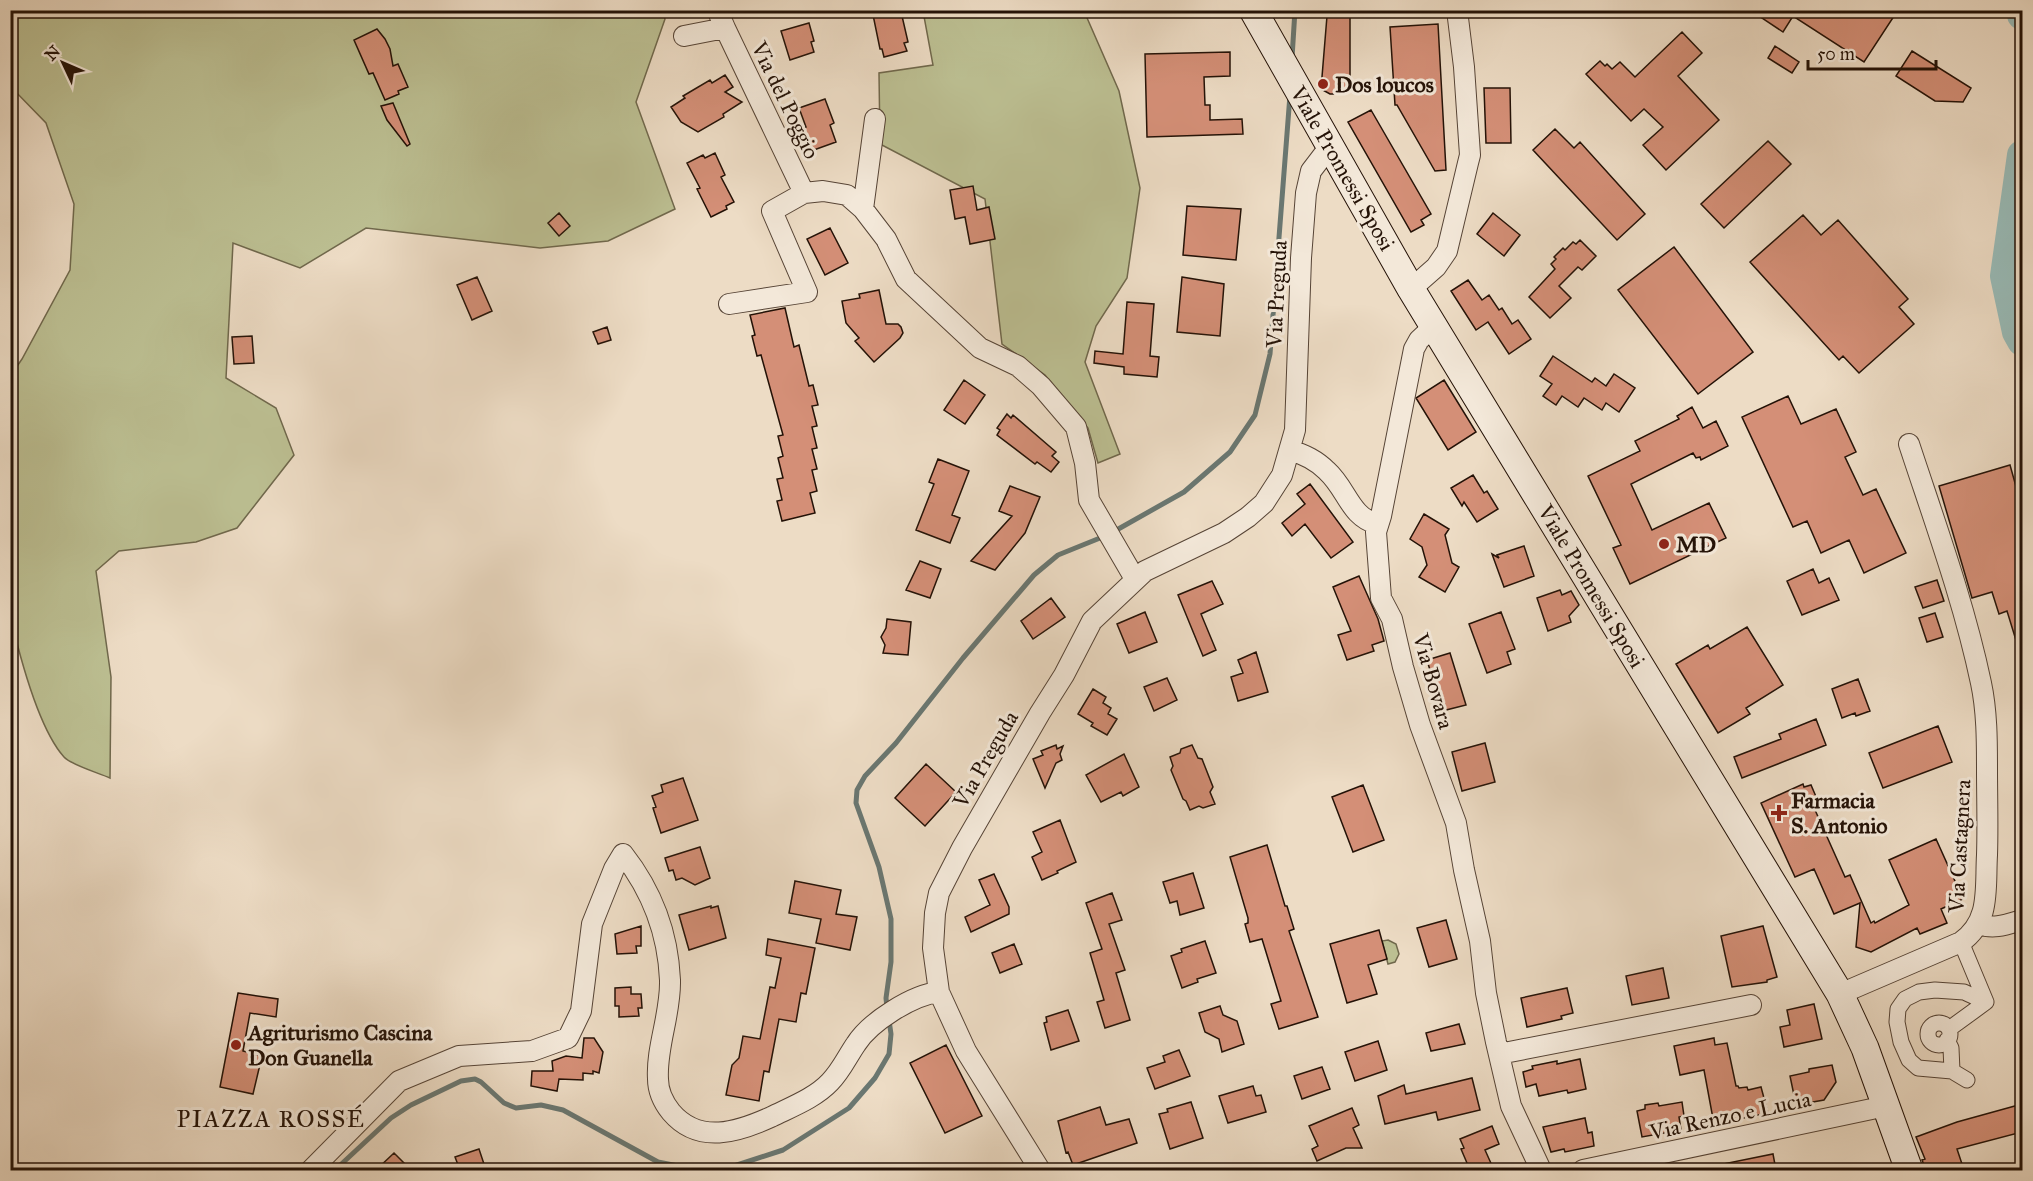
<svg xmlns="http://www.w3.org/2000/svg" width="2033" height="1181" font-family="'IM FELL Great Primer',serif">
  <rect width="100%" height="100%" fill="#eddcc5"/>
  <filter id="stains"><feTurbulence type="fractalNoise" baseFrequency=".00333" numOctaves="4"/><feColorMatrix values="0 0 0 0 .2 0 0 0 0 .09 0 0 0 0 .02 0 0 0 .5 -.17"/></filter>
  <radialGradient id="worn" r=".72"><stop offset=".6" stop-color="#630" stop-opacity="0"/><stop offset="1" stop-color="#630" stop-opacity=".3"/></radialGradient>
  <path fill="#bcbf92" stroke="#70684c" stroke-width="1.5" d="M662,10l3,9 -29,83 39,107 -67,32 -68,7 -174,-20 -66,40 -67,-25 -7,135 50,30 18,47 -57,73 -41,14 -77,9 -23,20 15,106 -1,101c-11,-5 -39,-13 -46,-21 -26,-29 -44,-100 -53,-138v-244l11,-16 48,-89 4,-66 -28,-81 -35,-36 -1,-76z
    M923,11h161l35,80 21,97 -13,90 -31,48 -11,36 35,92 -22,9 -10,-35 -43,-53 -43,-31 -17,-145 -105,-55 -1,-71 54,-8z
    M1388,940l8,4 3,10 -4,8 -7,2 -6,-23z"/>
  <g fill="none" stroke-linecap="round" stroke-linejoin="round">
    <path stroke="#6a7771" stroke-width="5" d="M1292,58l3,-48
      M1113,532l71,-40 46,-40 25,-37 15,-61 20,-259
      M887,1008l-1,-10 5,-36v-43l-12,-52 -23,-64 1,-13 8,-14 31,-33 67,-85 71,-83 24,-20 47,-19
      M335,1170l56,-52 20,-13 50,-24 14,-2 6,3 23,21 12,5 25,-3 22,5 95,52 40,8 36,-4 49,-16 66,-42 26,-30 14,-24 2,-20 -2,-14"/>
    <path stroke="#99bbb7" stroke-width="30" d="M2021,10l1,5
      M2022,155l-17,121 12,56 5,9"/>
  </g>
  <path fill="#d48f77" stroke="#241207" stroke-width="1.5" d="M872,10h25l1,7 4,-1 6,26 -4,1 3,8 -23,6 -2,-8h-2z
    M1750,10h148l-34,52 -71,-46 -10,16z
    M1327,16h23v73l-9,5h-11l-9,-5z
    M809,23l5,18 -3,1 3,10 -24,8 -9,-29z
    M1438,24l8,146 -11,1 -38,-66h-2l-5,-78z
    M377,29l8,10 5,10 3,17 5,-2 10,23 -10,4 1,3 -14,6 -12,-27 -4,1 -15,-34z
    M1682,32l20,21 -24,23 41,44 -53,50 -23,-25 20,-18 -19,-18 -13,12 -45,-47 14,-13 5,5 2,-2 5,5 8,-7 15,15z
    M1775,46l24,16 -7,11 -24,-15z
    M1912,51l59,37 -8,14 -28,-1 -39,-25z
    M1230,52v24l-26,1 1,28h5v15l32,-1 1,15 -96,3 -2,-83z
    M725,75l8,12 -8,5 17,10 -19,12 1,3 -26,15 -17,-10 -10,-15 14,-9 -2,-2 27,-16 2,3z
    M1484,88h26l1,55h-25z
    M825,99l9,24 -4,2 6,17 -25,9 -8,-23 3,-1 -7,-19z
    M393,103l17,41 -3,2 -20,-26 -6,-14z
    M1371,110l60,104 -10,6 3,5 -13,7 -63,-110z
    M1555,129l19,19 6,-6 65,72 -28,26 -84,-90z
    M1768,141l23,23 -67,64 -23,-24z
    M715,153l10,22 -4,2 13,25 -8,4 1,3 -16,8 -14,-28 3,-1 -13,-25 16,-8 2,3z
    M973,186l4,24 12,-3 6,32 -25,5 -5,-27 -10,2 -5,-29z
    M1187,206l54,3 -5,51 -53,-5z
    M559,213l11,13 -11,10 -11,-13z
    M1493,213l27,22 -16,21 -27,-22z
    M1803,215l18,20 17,-15 70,79 -9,8 15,17 -55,49 -16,-17 -4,4 -89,-98z
    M830,228l18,35 -23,12 -18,-36z
    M1580,240l16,16 -14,14 -4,-3 -19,19 12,12 -21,20 -21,-21 26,-28 -4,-5 5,-5 -2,-2 9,-9 2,2 8,-8 3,2z
    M1674,247l79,105 -55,42 -80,-104z
    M477,277l15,34 -20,9 -15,-35z
    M1182,277l42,7 -4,52 -43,-4z
    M1468,280l14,20 7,-5 10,15 3,-2 10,16 6,-4 13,19 -22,15 -21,-32 -12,8 -25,-39z
    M879,290l7,34h12l3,3 2,6 -3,5 -26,24 -19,-21 4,-3 -13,-15 -4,-22 18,-3 -1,-4z
    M1127,302l27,2 -4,52 9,1 -2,20 -33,-3v-7l-30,-4 1,-12 28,3z
    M785,308l9,39 5,-2 10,41 4,-1 5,20 -6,1 5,20 -5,1 5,21 -5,1 5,20 -5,1 5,21 -7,2 5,20 -33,8 -5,-20 5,-1 -5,-21 6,-1 -5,-20 5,-2 -5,-20 5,-1 -22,-80 -4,1 -5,-20 3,-1 -5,-20z
    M607,327l4,13 -13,4 -5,-12z
    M252,336l2,27 -20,1 -2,-27z
    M1553,356l39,26 3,-4 11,8 8,-12 21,14 -16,24 -13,-9 -4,7 -18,-12 -6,9 -16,-11 -6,9 -13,-9 9,-12 -12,-8z
    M964,380l21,15 -20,29 -21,-14z
    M1444,380l32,52 -28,18 -32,-52z
    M1788,396l13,28 35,-15 20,43 -11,5 18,38 13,-6 30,64 -42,20 -15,-33 -28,13 -14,-32 -14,6 -51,-110z
    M1692,407l11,21 13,-7 12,25 -27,14 -1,-3 -4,1 -3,-5 -62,31 21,46 57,-27 17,35 -96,46 -17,-36 8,-3 -33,-69 52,-25 -5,-10 44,-22 -2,-3z
    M1007,414l4,4 2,-3 43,37 -4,4 7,6 -8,10 -14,-10 -2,2 -38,-29 3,-5 -3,-2z
    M938,459l31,12 -17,44 8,3 -10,25 -34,-13 18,-46 -5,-2z
    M2010,465l12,43v142h-3l-12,-39 -8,3 -7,-22 -20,6 -33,-112z
    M1473,475l11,18 3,-2 11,18 -21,13 -13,-20 -2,4 -11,-18z
    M1310,484l43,58 -22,16 -26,-34 -13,12 -10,-13 23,-19 -8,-10z
    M1010,486l30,11 -15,36 -30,37 -24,-9 41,-45 -13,-5z
    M1424,514l25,15 -4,6 7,28 7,4 -14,25 -26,-15 8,-12 -5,-18 -12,-8z
    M1524,546l10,30 -30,11 -12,-33 7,4 -2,-3z
    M920,561l21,8 -11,29 -24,-8z
    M1813,569l6,14 10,-5 10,22 -37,15 -15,-34z
    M1359,576l19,43 6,22 -12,4 2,6 -27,9 -9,-25 13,-4 -18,-44z
    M1937,580l7,21 -21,7 -8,-21z
    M1212,581l11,23 -22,10 15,36 -13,6 -25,-61z
    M1560,590l2,5 9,-4 8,14 -10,11 2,6 -23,9 -11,-33z
    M1051,598l14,19 -32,22 -12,-18z
    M1145,612l12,30 -28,11 -12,-29z
    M1501,612l14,37 -8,3 4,12 -24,9 -18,-49z
    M1935,613l8,24 -16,5 -8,-24z
    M887,619l24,3 -3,33 -25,-2 2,-8 -4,-8 5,-9z
    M1747,627l36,58 -37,23 4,6 -32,19 -42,-69 32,-19 2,4z
    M1256,652l12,40 -30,9 -7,-24 12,-4 -5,-13z
    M1450,653l16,52 -24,6 -15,-51z
    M1167,678l10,22 -23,11 -10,-24z
    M1858,679l12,32 -14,5 -1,-3 -13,5 -10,-29z
    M1093,689l13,8 -3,6 8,5 -3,6 9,5 -10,16 -16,-9 2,-3 -15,-9z
    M1816,719l10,26 -84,33 -8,-21 47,-18 -2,-5z
    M1938,726l14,36 -69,26 -14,-35z
    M1485,743l10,39 -33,9 -10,-39z
    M1056,745l1,4 6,-3 -3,8 2,6 -6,3 -11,25 -12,-29 10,-4 -2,-4z
    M1192,745l6,13 4,1 11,28 -3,5 5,12 -12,4 -4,-2 -9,4 -4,-9 -3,-2 -12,-29 2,-4 -3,-9 10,-4 1,-4z
    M1124,754l15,33 -16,9 -2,-4 -20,10 -15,-27z
    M926,764l30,28 -31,34 -30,-28z
    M683,778l15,42 -37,13 -8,-25 3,-1 -4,-11 11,-4 -2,-7z
    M1803,784l1,3 7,-2 6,14 -6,2 34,76 5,-2 21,48 3,-2 1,2 34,-18 -20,-45 47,-21 27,60 -22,10 6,14 -27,11 -3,-6 -46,24 -15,-5 4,-44 -26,11 -20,-45 -19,8 -34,-74z
    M1363,785l21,55 -31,12 -21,-55z
    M1060,820l16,42 -19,9 1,2 -16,7 -10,-23 10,-5 -9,-20z
    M1267,845l18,61h2l7,23 -5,2 29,86 -39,12 -8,-25 10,-3 -19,-62 -12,3 -5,-18 3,-1v-5l-18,-61z
    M700,847l10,31 -15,7 -13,-7 -6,2 -3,-10 -4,1 -4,-13z
    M1193,873l11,35 -24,7 -3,-14 -7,2 -7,-21z
    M994,874l15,33v7l-38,18 -6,-15 25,-12 -11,-25z
    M795,881l46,9 -5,24 21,3 -7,33 -34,-7 5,-24 -32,-6z
    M1112,893l10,27 -13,4 16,46 -9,3 14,47 -25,8 -8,-26 7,-2 -14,-47 12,-4 -16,-46z
    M711,906v2l7,-2 8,32 -37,12 -10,-35z
    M1446,920l11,39 -28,8 -12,-39z
    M641,926v20h-5l1,7 -20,1 -2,-20z
    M1763,926l14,51 -10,3v2l-35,5 -11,-51z
    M1379,930l8,29 -19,6 9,29 -30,9 -17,-59z
    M768,939l47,9 -9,46 -5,-1 -5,29 -17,-3 -10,53 -5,-1 -5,30 -33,-6 6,-30 7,-7 4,-22 17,3 10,-52 5,1 6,-30 -15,-3z
    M1205,941l11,32 -19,6 1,3 -16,6 -11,-32 11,-4 -1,-3z
    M1014,944l8,20 -22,9 -8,-20z
    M1663,968l6,30 -37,7 -6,-29z
    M631,987v7h10l1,14h-4l1,8 -20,1v-11h-4v-18z
    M1567,988l6,25 -12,3 1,3 -35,8 -6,-29z
    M238,993l40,6 -2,18 -26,-4 -7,38 19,5 -9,38 -33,-7z
    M1814,1004l8,35 -38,8 -4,-20 10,-2 -3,-15z
    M1220,1006l3,9 14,6 7,23 -22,8 -3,-13 -14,-7 -6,-19z
    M1068,1010l11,31 -28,9 -7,-27 3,-1 -1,-5z
    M1459,1024l6,20 -34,7 -5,-18z
    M584,1038h10l9,14 -4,21 -6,-2v3l-10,-1v7l-24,-1 -2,12 -26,-5 1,-15h21l-1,-10 14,-5 16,2z
    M1714,1038l1,7 12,-2 9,43h2l1,2 8,-1 1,3 13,-3 7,26 -54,11 -10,-54 -24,5 -6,-29z
    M1378,1041l9,29 -32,11 -10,-29z
    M946,1045l36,71 -37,17 -35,-70z
    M1179,1050l11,26 -35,13 -8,-21 18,-6 -2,-6z
    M1580,1059l6,30 -18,4 -1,-3 -28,6 -3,-12 -10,3 -3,-15 10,-3 -1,-3 25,-5v3z
    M1832,1065l4,17 -12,18 -28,5 -6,-29 19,-4v-3z
    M1322,1067l8,22 -28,10 -8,-23z
    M1472,1078l8,32 -42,10 -2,-8 -51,12 -7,-28 26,-11 2,9z
    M1253,1086l3,10 5,-1 5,17 -38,11 -9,-27z
    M1191,1102l12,36 -33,11 -11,-35 9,-2 -1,-3z
    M1682,1102l2,14 -5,1 2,13 -39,7 -5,-26 8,-2v-4l13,-2 1,3z
    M2022,1104v28l-65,17 7,21h-38l-4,-10 3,-1 -9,-22 41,-15z
    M1100,1107l6,18 23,-6 8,24 -64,22 -5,-13 -2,1 -8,-32z
    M1352,1108l7,17 -6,3 9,20h-16l-29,13 -5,-12 6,-3 -9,-20z
    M1585,1118l3,15 4,-1 2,14 -29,6 -1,-3 -13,3 -8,-25z
    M1492,1126l7,18 -14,6 9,20h-24l-9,-21 3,-1 -4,-9z
    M479,1149l5,15 -2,1 2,5h-24l-5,-13z
    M394,1153l17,17h-35z
    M1773,1154l3,16h-52l-1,-6z"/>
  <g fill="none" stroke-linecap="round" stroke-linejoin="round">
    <g stroke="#564436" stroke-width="17">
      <path id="pedestrian" d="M1961,942l25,60
        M1928 1034a11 11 0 1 1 22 0a11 11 0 1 1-22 0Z
        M1949,1029l37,-27
        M1947,1040l4,8 1,23
        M1967,1080l-15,-9 -34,-3 -9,-8 -8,-18 -4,-20 1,-13 7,-10 14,-7 16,-2 29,2 22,10"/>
    </g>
    <g stroke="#564436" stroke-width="22">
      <path id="minor" d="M723,10l-4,4 6,14
        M684,36l41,-8 79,165
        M863,209l12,-90
        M1411,289l25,-22 11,-16 21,-88 2,-8 -6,-88 -7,-57
        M729,304l78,-12 -35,-81 32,-18 19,-2 24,4 16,14 23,30 20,40 74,69 38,18 23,20 35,41 9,36 4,37 46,79
        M1434,326l-15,14 -5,9 -33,167 -5,16 5,66 11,21 11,48 17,58 36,98 8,47 16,71 6,52 10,49 15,64 30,64
        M1290,450c15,5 26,10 37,21 20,18 23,46 50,53
        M1979,924c15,6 29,0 43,-4
        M1840,994l121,-52c30,-21 24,-53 26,-87 1,-28 0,-57 0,-86 0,-28 0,-58 -6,-86 -17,-81 -46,-160 -72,-239
        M1499,1054l252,-49
        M311,1170l88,-89 60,-25 73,-5 36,-13 13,-27 11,-87 22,-55 9,-15c29,37 45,79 47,126 1,34 -14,67 -12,99 0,13 5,23 13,33 28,33 67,20 100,5 20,-10 44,-19 59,-35 11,-11 17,-25 26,-38 14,-22 56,-49 83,-52
        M1040,1170l-74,-119 -27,-59 -6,-44 2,-35 4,-20 23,-45 78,-135 24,-38 28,-54 53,-50 79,-38 24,-16 16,-14 18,-28 13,-45 6,-172 5,-65 5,-22 13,-17 7,-5
        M1583,1170l303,-64"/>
    </g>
    <g stroke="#241207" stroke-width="29">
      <path id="secondary" d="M1253,10l158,279 429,705 25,54 44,122"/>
    </g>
    <use href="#pedestrian" stroke="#f3e8d9" stroke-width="15"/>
    <use href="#minor" stroke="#f3e8d9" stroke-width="20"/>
    <use href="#secondary" stroke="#f3e8d9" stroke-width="27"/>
  </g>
  <g fill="#8f2418" stroke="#f3e8d9" stroke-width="2">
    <circle cx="1323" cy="84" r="6"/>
    <circle cx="1664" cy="544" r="6"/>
    <path d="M1776 804h6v6h6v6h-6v6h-6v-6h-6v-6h6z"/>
    <circle cx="236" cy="1045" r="6"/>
  </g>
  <g text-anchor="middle" stroke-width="6" stroke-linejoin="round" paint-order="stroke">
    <g font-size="22" font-weight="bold" fill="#241207" stroke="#f3e8d9" text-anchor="start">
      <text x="1335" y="92">Dos loucos</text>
      <text x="1676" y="552">MD</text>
      <text x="1791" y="808">Farmacia<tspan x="1791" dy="25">S. Antonio</tspan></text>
      <text x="248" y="1040">Agriturismo Cascina<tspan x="248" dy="25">Don Guanella</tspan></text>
    </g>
    <g font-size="22" fill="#241207" stroke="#f3e8d9">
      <text transform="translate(786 100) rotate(64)" y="8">Via del Poggio</text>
      <text transform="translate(1343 168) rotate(60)" y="8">Viale Promessi Sposi</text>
      <text transform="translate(1276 294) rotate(-87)" y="8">Via Preguda</text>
      <text transform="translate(1592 586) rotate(59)" y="8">Viale Promessi Sposi</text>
      <text transform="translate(1434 681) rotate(74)" y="8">Via Bovara</text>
      <text transform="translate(985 759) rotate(-60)" y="8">Via Preguda</text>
      <text transform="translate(1959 846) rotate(-87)" y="8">Via Castagnera</text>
      <text transform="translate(1730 1115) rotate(-12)" y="8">Via Renzo e Lucia</text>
    </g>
    <g font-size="24" letter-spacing="1.5" fill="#241207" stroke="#f3e8d9">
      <text x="271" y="1127">PIAZZA ROSSÉ</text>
    </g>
  </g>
  <rect width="2033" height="1181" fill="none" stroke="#eddcc5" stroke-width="36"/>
  <rect x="12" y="12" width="2009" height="1157" fill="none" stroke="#241207" stroke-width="3"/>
  <rect x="18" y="18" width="1997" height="1145" fill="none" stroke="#241207" stroke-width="1.5"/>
  <g transform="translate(63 63) rotate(314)" stroke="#f3e8d9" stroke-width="4.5" paint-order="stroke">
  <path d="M0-4.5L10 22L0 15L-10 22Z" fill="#241207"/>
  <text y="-9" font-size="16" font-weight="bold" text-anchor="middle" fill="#241207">N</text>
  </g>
  <path d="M1808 60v9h128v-9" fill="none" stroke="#241207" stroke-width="3"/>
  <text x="1817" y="60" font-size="18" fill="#241207" stroke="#f3e8d9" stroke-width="4.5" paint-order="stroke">50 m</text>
  <rect width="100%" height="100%" filter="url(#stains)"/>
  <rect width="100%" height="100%" fill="url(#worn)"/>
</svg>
